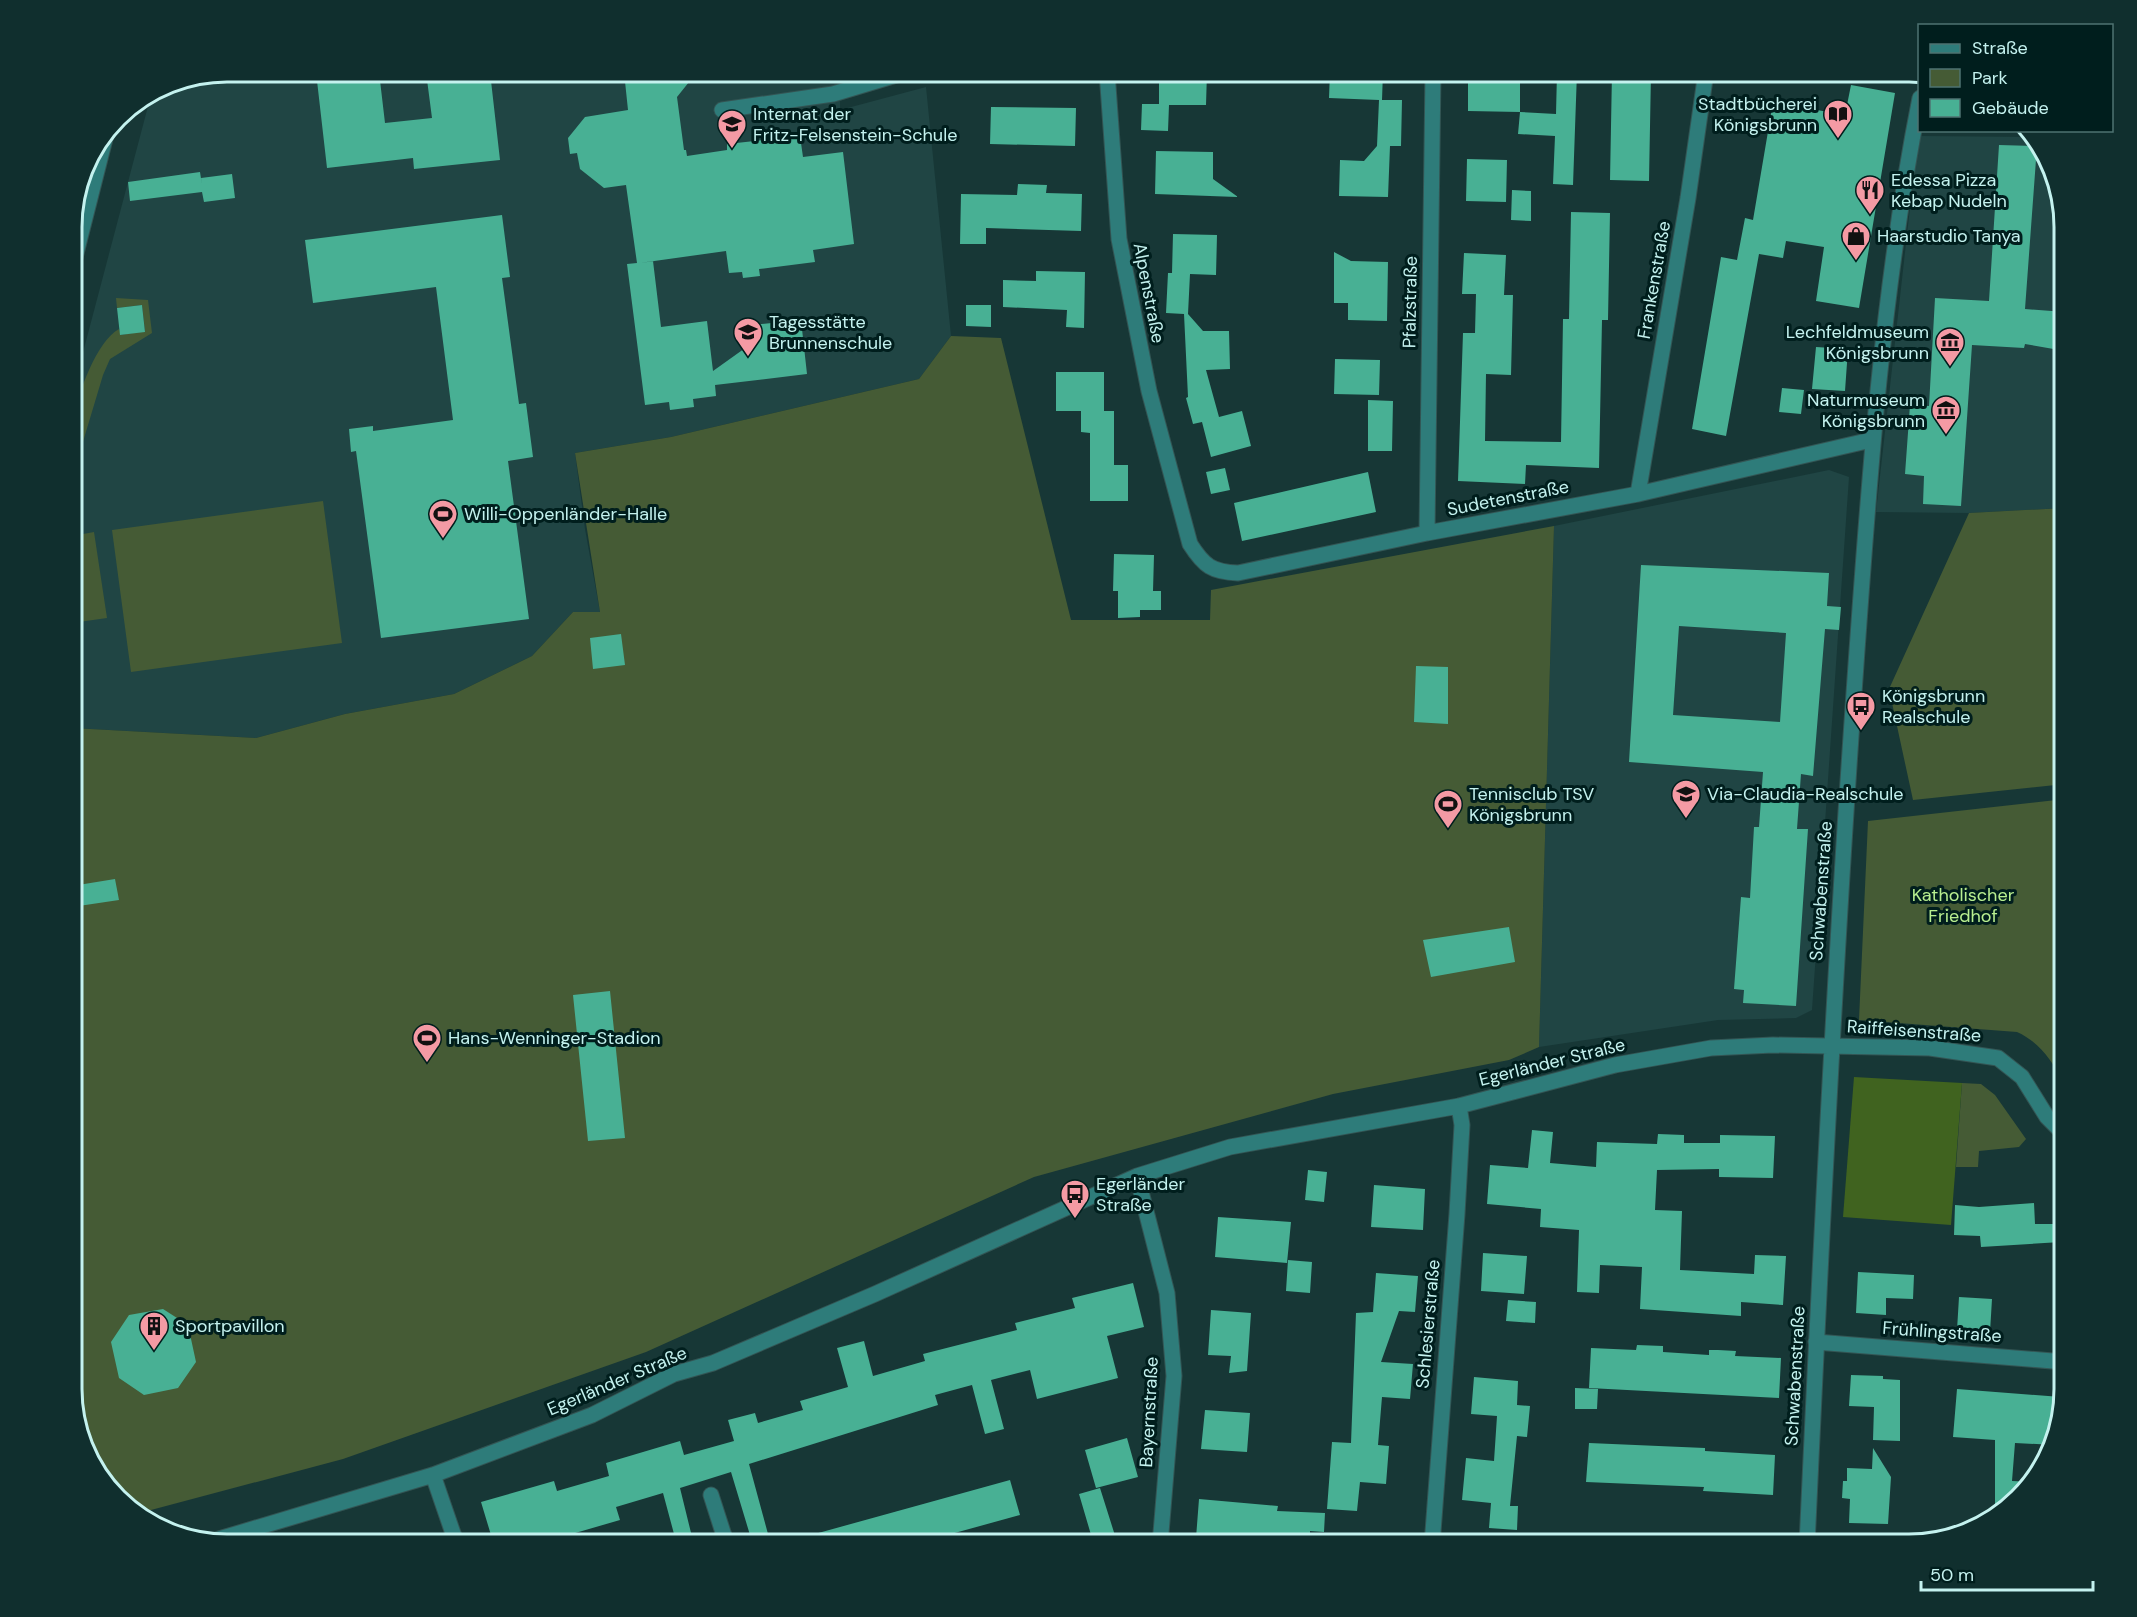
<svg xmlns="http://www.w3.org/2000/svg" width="2137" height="1617" font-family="'DM Sans',sans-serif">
  <rect width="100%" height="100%" fill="#173736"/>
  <path fill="#204544" d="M228,72h612v38l86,-23 25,249 -32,43 -248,58 -96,16 10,76 15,83h-27l-41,44 -78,38 -109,20 -89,24 -184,-10v-334l79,-299 17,-11z
    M1918,136l113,1 18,22 16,68v281l-96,5 -93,-1z
    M1829,470l20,7 -37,533 -16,8 -78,2 -179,27 15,-521z"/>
  <path fill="#455b35" d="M116,298l32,2 4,33 -42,26 -7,16 -24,80 -7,4c0,-13 -2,-29 1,-41 6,-26 23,-76 46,-89l2,6 24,-4 -3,-26 -25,3z
    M951,336l50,2 70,282h139l1,-30 343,-64 -15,521 -30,13 -176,34 -299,83 -388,175 -303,107 -207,55 -3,-1 -36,-43 -25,-92v-650l184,10 89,-24 109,-20 78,-38 41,-44h27l-25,-159 96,-16 248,-58z
    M323,501l19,142 -211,29 -19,-142z
    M2065,508v276l-152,16 -24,-111 80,-176z
    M94,532l13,86 -35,5v-87z
    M2065,799v284c-14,-22 -24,-40 -48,-51l-158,-12 9,-199z
    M1962,1083l19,1 14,11 31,44 -7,8 -40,4 -1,16h-22z"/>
  <path fill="#40631f" d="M1854,1077l108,6 -11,142 -108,-8z"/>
  <path fill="#48b094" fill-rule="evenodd" d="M316,72h63l6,51 47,-5 -6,-46h64l10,88 -86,9 -1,-11 -86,10z
    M624,72h73l-20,25 7,53h2l1,6 40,-6v-6l73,-8 3,21 40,-5 11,92 -41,6 2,12 -56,7 1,7 -17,2 -1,-6 -13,1 -3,-22 -86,12 13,-2 8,66 46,-6 6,50 42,-30 -2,-16 48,-5 6,54 -92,11 1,11 -23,3 1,8 -24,3 -1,-8 -24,3 -18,-141 10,-1 -11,-78 -22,3 -24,-19 -3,-16 -7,1 -2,-16 17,-21 43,-7z
    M1159,72h48l-1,33h-37l-1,26 -27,-1 1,-26h17z
    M1330,72h53l-1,28h20l-1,46h-11l-2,51 -49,-1 1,-36 24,1 13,-15 2,-46 -50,-2z
    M1468,72h52v40l-52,-1z
    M1557,72h20l-4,113 -20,-1 2,-48 -37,-2 2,-22 36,2z
    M1612,72h39l-2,109 -39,-1z
    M1851,85l44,8 -36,215 -43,-7 8,-54 -38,-6 -3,17 -24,-4 -33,182 -34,-7 29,-172 16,3 8,-42 8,2 20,-118 72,13z
    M991,107l85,1 -1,38 -85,-2z
    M1999,145l38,1 -12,163 40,3v39l-40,-7 -1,4 -52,-3 -11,161 -38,-2 1,-28 -19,-2 5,-69 19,1 6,-108 54,3z
    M1156,151l57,1v27l25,18 -83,-3z
    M1467,159l40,1 -1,42 -40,-1z
    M200,172l2,13 -1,-7 31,-4 3,24 -31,4 -2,-10 -72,9 -2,-19z
    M1018,184l29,1 -1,8 36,1 -1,37 -95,-3v16h-26l1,-50 56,1z
    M1512,190l19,1v30l-20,-1z
    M1571,212l39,1 -2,107h-6l-3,148 -73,-3 -1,19 -67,-3 5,-148h12l1,-39h-14l2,-41 42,2 -2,40h9l-2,80 -25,-1 -1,67 76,1 2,-123h6z
    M502,215l8,62 -8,1 17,126 7,-1 7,54 -25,4 21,158 -148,19 -25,-187 -5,1 -2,-23 24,-3v5l80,-11 -17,-133 -123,16 -8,-63z
    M1173,234l44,1 -1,40 -26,-1 -2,40 15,17h26l1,38 -24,1 13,47 23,-6 9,35 -40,11 -9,-35 -9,2 -7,-26 2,-1 -4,-83 -18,-1 2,-40h4z
    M1334,252l17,9 37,1 -1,59 -39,-1v-17h-14z
    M1036,271l49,1 -1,56 -18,-1 1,-17 -64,-3v-27l33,1z
    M142,305l3,27 -25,3 -3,-27z
    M966,305h25v22l-25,-1z
    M1816,347l32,2 -3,42 -33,-2z
    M1335,359l45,1 -1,35 -45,-1z
    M1056,372h48v39h10v54h14v36h-38v-68l-9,-1v-21h-25z
    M1782,388l22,2 -3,24 -22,-2z
    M1368,400l25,1 -1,50h-24z
    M1225,468l5,22 -19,4 -5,-22z
    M1368,472l8,40 -134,29 -8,-38z
    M1114,554l40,1 -1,36h8v19h-21v7l-22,1v-27h-5z
    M1641,565l188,8 -2,33 14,1 -2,23 -14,-1 -12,147 -12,-2 -4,55h11l-12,177 -53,-3 1,-13 -10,-1 7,-92 9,1 4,-71h5l4,-55 -134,-10zM1679,626l107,7 -6,89 -107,-7z
    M621,634l4,31 -32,4 -3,-31z
    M1416,666l32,1v57l-34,-2z
    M115,879l4,21 -47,7v-21z
    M1509,927l6,35 -84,15 -8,-37z
    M610,991l15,147 -37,3 -15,-146z
    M1532,1130l21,2 -3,31 46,4 1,-25 60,2 1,-10 26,1v8h36v-8l55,1 -2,42 -54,-1v-8l-62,1 -2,40 27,1 -2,59 74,4 1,-19 31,1 -3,49 -42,-3v14l-101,-7 2,-42 -42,-2 -1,28 -22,-1 2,-62 -39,-3 1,-18 -54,-5 3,-39 38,3z
    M1308,1170l19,2 -3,30 -19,-2z
    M1374,1185l51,4 -2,41 -52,-3z
    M2034,1203l1,21h26v18l-80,5 -1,-11 -26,-1 1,-30 24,2z
    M1218,1217l73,5 -4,41 -72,-6z
    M1483,1253l44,3 -3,38 -43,-3z
    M1288,1260l24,2 -2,31 -24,-2z
    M1858,1272l56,3 -1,24 -27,-1v17l-30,-2z
    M1376,1273l42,3 -3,36 -16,-1 -18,51 32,2 -3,35 -28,-2 -4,48 11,1 -3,38 -26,-2 -3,29 -30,-2 5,-67 19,1 5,-130 17,-1z
    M1133,1283l11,44 -37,9 11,42 -81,21 -7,-29 -39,10 13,49 -19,5 -13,-49 -37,10 3,10 -189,59 22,81h-18l-22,-73 -51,16 14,57h-17l-14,-52 -47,14 4,13 -62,18 2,7h-21l-3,-12 -42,12 -13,-43 73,-21 3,10 52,-15 -3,-13 74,-22 4,14 50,-14 -6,-21 27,-7 3,10 45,-13 -3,-9 48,-14 -11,-39 27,-7 9,35 52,-15 -2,-7 94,-24 -2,-7 60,-15 -3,-10z
    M1959,1297l33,2 -2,33 -33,-2z
    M1508,1300l28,2 -1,21 -29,-2z
    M163,1309l25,16 8,37 -18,26 -34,7 -25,-17 -8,-36 18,-27z
    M1211,1310l40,3 -4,58 -18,2 2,-17 -23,-1z
    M1637,1345l26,1v6l46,3v-5h9l18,1 -1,5 46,2 -2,40 -190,-10 2,-40 45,2z
    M1851,1375l32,1v3l17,1v61l-27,-1 1,-33 -25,-1z
    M1474,1377l44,4 -1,24 13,1 -3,31 -10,-1 -7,70h8l-1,24 -28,-2 2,-25 -29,-3 4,-42 28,3 3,-45 -26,-2z
    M1575,1388l23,1 -1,20h-22z
    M1957,1389l104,8 -2,28 -5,20 -39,-2 -3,38 22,1 -39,33v-75l-42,-3z
    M1205,1410l45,3 -3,39 -46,-3z
    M1127,1438l11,39 -42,11 -11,-38z
    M1589,1443l116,5v3l70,4 -2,40 -70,-4 1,-4 -118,-5z
    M1873,1448l18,29 -3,47 -39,-1 1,-24 -8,-1 1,-17h4v-13l25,1z
    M1010,1480l10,35 -109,30h-117l-1,-5z
    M1100,1488l18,57h-24l-15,-51z
    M1199,1499l79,7 -1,5 48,2 -1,19 -14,-1v14h-82v-4l-32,-3z"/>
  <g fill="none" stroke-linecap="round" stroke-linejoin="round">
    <g stroke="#335554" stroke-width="17">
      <path id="minor" d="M1107,72l12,167 30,152 41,153c14,22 22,28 48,29l189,-40 211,-39 233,-54
        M722,110l111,-16 73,-22
        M72,269l34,-134
        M1638,494l50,-296 18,-126
        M1427,533l6,-461
        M1137,1176l30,117 7,83 -14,169
        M1816,1342l249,20
        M433,1475l24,70
        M711,1495l16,50
        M209,1542l224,-67 159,-60 82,-41 39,-11 162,-69 262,-118 93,-29 229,-41 156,-41 96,-17 62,-3 157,3 68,10 24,19 25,40 18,18
        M1432,1545l25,-331 5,-89 -3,-19
        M1807,1545c13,-284 27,-568 47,-852 14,-199 27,-399 66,-595"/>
    </g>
    <use href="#minor" stroke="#2e7c7a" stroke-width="15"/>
  </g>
  <defs>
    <g id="library-pin" transform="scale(1.5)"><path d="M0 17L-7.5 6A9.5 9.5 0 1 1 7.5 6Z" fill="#f49aa4" stroke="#001e1d"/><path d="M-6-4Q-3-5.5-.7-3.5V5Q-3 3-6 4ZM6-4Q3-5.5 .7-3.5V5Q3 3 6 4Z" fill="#111"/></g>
    <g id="school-pin" transform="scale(1.5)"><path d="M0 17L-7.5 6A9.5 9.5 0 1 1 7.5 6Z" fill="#f49aa4" stroke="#001e1d"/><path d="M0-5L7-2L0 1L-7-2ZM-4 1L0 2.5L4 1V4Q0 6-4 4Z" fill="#111"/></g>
    <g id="restaurant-pin" transform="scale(1.5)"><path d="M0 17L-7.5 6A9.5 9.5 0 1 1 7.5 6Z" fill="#f49aa4" stroke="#001e1d"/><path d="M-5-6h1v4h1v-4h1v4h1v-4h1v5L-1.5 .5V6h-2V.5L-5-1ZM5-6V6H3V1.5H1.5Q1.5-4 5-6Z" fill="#111"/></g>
    <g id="shop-pin" transform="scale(1.5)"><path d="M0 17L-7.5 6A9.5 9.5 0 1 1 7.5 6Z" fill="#f49aa4" stroke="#001e1d"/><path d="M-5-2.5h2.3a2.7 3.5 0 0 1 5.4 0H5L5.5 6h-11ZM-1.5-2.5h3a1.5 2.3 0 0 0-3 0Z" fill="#111"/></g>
    <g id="museum-pin" transform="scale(1.5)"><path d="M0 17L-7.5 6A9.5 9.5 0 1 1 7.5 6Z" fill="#f49aa4" stroke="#001e1d"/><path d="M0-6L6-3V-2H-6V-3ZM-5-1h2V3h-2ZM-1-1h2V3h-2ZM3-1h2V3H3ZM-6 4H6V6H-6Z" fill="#111"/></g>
    <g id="stadium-pin" transform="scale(1.5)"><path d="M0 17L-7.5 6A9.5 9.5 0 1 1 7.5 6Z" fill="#f49aa4" stroke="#001e1d"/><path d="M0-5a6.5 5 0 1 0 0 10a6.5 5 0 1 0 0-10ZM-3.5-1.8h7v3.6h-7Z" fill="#111"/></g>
    <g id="bus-pin" transform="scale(1.5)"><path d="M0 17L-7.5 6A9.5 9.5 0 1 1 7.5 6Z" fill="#f49aa4" stroke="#001e1d"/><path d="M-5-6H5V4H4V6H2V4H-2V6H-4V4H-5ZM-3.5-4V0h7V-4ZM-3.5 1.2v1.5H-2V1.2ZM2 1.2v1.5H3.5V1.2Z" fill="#111"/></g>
    <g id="building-pin" transform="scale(1.5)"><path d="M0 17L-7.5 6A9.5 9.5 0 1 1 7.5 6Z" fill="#f49aa4" stroke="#001e1d"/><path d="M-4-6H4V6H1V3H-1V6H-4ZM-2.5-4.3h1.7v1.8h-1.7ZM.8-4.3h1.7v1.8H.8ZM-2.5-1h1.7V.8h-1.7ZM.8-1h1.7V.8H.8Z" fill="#111"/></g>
  </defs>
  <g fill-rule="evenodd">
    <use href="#library-pin" x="1838" y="114"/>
    <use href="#school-pin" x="732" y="124"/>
    <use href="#restaurant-pin" x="1870" y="190"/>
    <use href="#shop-pin" x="1856" y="236"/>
    <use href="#school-pin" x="748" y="332"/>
    <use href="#museum-pin" x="1950" y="342"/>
    <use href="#museum-pin" x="1946" y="410"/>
    <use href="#stadium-pin" x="443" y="514"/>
    <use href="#bus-pin" x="1861" y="706"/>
    <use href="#school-pin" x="1686" y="794"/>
    <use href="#stadium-pin" x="1448" y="804"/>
    <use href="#stadium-pin" x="427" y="1038"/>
    <use href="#bus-pin" x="1075" y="1194"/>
    <use href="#building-pin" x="154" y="1326"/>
  </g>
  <g text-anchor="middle" stroke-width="6" stroke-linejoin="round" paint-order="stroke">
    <g font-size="18" fill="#c4f2ef" stroke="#001e1d" text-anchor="start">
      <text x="1817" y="110" text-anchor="end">Stadtbücherei<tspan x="1817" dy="21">Königsbrunn</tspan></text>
      <text x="753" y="120">Internat der<tspan x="753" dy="21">Fritz-Felsenstein-Schule</tspan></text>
      <text x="1891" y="186">Edessa Pizza<tspan x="1891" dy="21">Kebap Nudeln</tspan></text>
      <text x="1877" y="242">Haarstudio Tanya</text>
      <text x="769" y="328">Tagesstätte<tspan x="769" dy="21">Brunnenschule</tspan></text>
      <text x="1929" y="338" text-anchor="end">Lechfeldmuseum<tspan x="1929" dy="21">Königsbrunn</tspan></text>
      <text x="1925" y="406" text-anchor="end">Naturmuseum<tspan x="1925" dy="21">Königsbrunn</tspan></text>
      <text x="464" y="520">Willi-Oppenländer-Halle</text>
      <text x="1882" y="702">Königsbrunn<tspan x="1882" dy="21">Realschule</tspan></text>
      <text x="1469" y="800">Tennisclub TSV<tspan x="1469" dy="21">Königsbrunn</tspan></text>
      <text x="1707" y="800">Via-Claudia-Realschule</text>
      <text x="448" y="1044">Hans-Wenninger-Stadion</text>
      <text x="1096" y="1190">Egerländer<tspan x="1096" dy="21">Straße</tspan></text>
      <text x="175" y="1332">Sportpavillon</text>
    </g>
    <g font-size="18" fill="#c4f2ef" stroke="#001e1d">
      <text transform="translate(1654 280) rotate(-80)" y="6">Frankenstraße</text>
      <text transform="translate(1149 293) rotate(79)" y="6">Alpenstraße</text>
      <text transform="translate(1410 302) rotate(-89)" y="6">Pfalzstraße</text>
      <text transform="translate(1508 498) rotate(-11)" y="6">Sudetenstraße</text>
      <text transform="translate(1821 891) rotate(-86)" y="6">Schwabenstraße</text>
      <text transform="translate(1914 1031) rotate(4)" y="6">Raiffeisenstraße</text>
      <text transform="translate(1552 1062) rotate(-14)" y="6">Egerländer Straße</text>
      <text transform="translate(1428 1324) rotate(-85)" y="6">Schlesierstraße</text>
      <text transform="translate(1942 1332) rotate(4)" y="6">Frühlingstraße</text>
      <text transform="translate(1795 1376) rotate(-87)" y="6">Schwabenstraße</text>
      <text transform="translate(617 1381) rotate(-23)" y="6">Egerländer Straße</text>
      <text transform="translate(1149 1412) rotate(-87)" y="6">Bayernstraße</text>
    </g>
    <g font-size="18" fill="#b8ef90" stroke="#001e1d">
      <text x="1963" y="901">Katholischer<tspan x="1963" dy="21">Friedhof</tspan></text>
    </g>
  </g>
  <path d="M0 0H2137V1617H0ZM227 82H1909A145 145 0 0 1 2054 227V1389A145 145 0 0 1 1909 1534H227A145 145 0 0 1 82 1389V227A145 145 0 0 1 227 82Z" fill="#102f2e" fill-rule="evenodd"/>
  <path fill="none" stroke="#c4f2ef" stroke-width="3" d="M227 82H1909A145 145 0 0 1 2054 227V1389A145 145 0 0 1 1909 1534H227A145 145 0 0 1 82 1389V227A145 145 0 0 1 227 82Z"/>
  <rect x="1918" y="24" width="195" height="108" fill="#001e1d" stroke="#4e7371" stroke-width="1.5"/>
  <rect x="1930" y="44" width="30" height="9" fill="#2e7c7a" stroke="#4e7371" stroke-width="1.5"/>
  <text x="1972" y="54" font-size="18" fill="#c4f2ef">Straße</text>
  <rect x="1930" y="69" width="30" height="18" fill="#455b35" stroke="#4e7371" stroke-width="1.5"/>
  <text x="1972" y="84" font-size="18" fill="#c4f2ef">Park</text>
  <rect x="1930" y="99" width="30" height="18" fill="#48b094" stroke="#4e7371" stroke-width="1.5"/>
  <text x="1972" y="114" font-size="18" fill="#c4f2ef">Gebäude</text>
  <path d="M1921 1581v9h172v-9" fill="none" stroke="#c4f2ef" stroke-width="3"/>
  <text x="1930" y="1581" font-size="18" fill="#c4f2ef" stroke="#001e1d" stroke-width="4.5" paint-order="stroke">50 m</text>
</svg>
